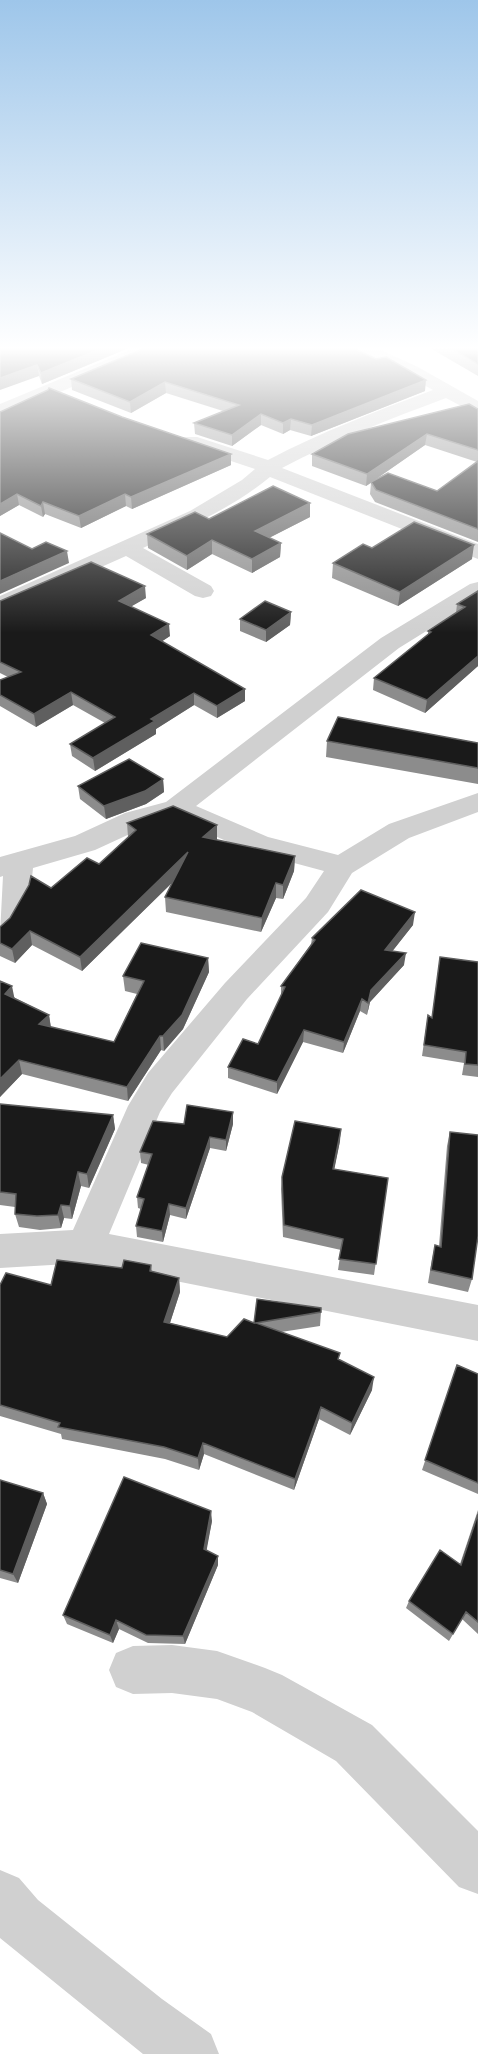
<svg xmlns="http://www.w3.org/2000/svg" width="478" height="2054" font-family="'Open Sans',sans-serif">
  <rect width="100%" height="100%" fill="#fff"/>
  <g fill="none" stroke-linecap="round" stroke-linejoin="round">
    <path fill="#d0d0d0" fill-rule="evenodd" d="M142,345h23l-2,4 -163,68v-13z
      M348,345h22l48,22 60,34v14l-32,-17c-56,21 -111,42 -164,70l196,76v15l-208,-82c-38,31 -83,51 -127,71l68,38 3,5 -3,5 -8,2 -8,-2 -69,-40 -126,56v-16l190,-85 52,-31 13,-11 -72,-24 -3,-4 3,-4h14l71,23c53,-28 109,-49 165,-70l-27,-15 -56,-26z
      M478,582v17l-79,49 -203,158 72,31 70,18 51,-31 89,-31v19l-69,26 -57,35 -24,39 -81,87 -75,94 -12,19 -51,122 369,71v36l-393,-78 -85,5v-34l73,-4 55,-124 20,-33 77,-90 81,-85 18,-27 -75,-20 -75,-33 -29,9 -50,23 -62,18 -3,30 -19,33 -11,3 3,-58 -3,1v-20l75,-21 50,-23 41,-11 215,-164 89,-54z
      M172,1645l45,6 48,17 17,7 90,50 106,106v63l-19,-7 -123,-126 -84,-49 -35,-13 -45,-6 -39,1 -17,-7 -7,-17 7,-17 17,-7z
      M0,1870l19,8 19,22 124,99 49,35 8,20h-76l-143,-116z"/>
  </g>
  <path fill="#8c8c8c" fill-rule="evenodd" d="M0,345h136l-94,39 -3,-8z
    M425,345h53v31z
    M71,379l354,12 -114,45 -21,-6 -7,4 -22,-9 -29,21 -37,-12 -1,-11 29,-12 -57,-18 -35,20 -59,-23z
    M478,409v133l-103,-40 -5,-8 1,-11 -5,3 -54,-20v-12zM425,445l52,17 -40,29 -61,-12z
    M0,412l122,5 109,37v11l-99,44 -6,-3 -45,22 -36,-14 -2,3 -24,-12 -19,11z
    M310,517l-41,21 12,5 -1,14 -28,16 -40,-19 -25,16 -39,-22 -1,-14 62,-15z
    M372,548l100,11 -74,47 -66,-28 1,-15z
    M478,591v75l-53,47 -52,-23 1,-12 54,-43v-4l28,-18 1,-9z
    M146,598l-15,8 39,30 -8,5 83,60 -28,17 -23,-13 -38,24v5l-61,37 -23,-15 -2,-12 35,-21 -32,-18 -37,22 -36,-21v-26l8,-3 -8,-4v-72z
    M291,612l-1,13 -24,17 -26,-11v-12z
    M327,741l151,2v41l-152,-27z
    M163,779l1,13 -18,12 -40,15 -26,-20 -2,-13z
    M127,823l90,2v14l-1,1 79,16 -1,15 -11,28 -7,-1 -15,34 -95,-20 -1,-15 7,-14 -90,88 -50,-26 -17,18 -15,-7v-29l51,-39 48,-24 29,-27z
    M413,925l-21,26 12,14 -34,37 -3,13 -7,-4 -17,42 -40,-11 -26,52 -49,-16v-11l30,-23 23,-48v-10l30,-42 1,-6z
    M440,957l38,5v115l-16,-2 2,-12 -42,-7 6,-41 4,3z
    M208,958l1,14 -26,57 -19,22 -3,-1 -33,51 -106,-27 -22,23v-116l15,17 34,17 2,12 63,15 23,-48 -12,-3 -2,-15z
    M0,1104l113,11 2,14 -26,59 -8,-2 -9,33 -8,-1 -3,10 -21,2 -21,-3 -4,-13v-7l-15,-2z
    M233,1112v12l-7,27 -16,-3 -24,71 -16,-4 -7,27 -26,-5 -1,-11 5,-17 -3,-1 -1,-11 12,-32 -8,-2 -1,-11 44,-28z
    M450,1132l22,147 -4,13 -40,-9 4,-24 3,-14 4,1 8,-100z
    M340,1141l-6,28 54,9 -14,97 -36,-5 3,-20 -58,-13 -2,-48 1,-12z
    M151,1265l1,6 27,7 1,14 -10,31 57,14 27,-14 67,-11 -1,14 -39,6 58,28 33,30 -22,45 -31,-16 -25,71 -90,-36 -5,16 -34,-11 -103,-20 -1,-5 -61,-18v-131h51l71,-17z
    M457,1365l21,9v120l-56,-24z
    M0,1480l43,13 4,11 -29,79 -18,-5z
    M478,1510v124l-16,-15 -13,22 -43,-33 3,-7 51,-37z
    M212,1521l-6,29 12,15 -33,79 -37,-1 -29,-14 -6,14 -46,-19 -4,-9z"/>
  <path fill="#5f5f5f" d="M110,345h26l-94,39 -1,-11z
    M37,365l2,11 -39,14v-12z
    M426,380l-1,11 -114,45 1,-11z
    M165,382l1,11 -35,20 -1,-11z
    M261,414v11l-29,21v-11z
    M291,419l-1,11 -7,4v-11z
    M427,434l-2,11 -59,41 1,-12z
    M231,454v11l-99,44 -1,-12z
    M17,494l2,11 -19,11v-12z
    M125,494l1,12 -45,22 -2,-12z
    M43,502l2,12 -2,3 -2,-11z
    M310,503v14l-55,28v-14z
    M212,540v14l-25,16v-14z
    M281,543l-1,14 -28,16v-14z
    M474,545l-2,14 -74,47 2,-14z
    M67,551l2,12 -69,31v-13z
    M145,586l1,12 -26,15 -1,-12z
    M291,612l-1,13 -24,17v-12z
    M169,624l1,12 -18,12 -1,-13z
    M478,656v10l-53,47 2,-13z
    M245,689v12l-28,17v-12z
    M71,692l2,13 -37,22 -2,-13z
    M194,693v12l-38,24v5l-61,37 -2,-13 58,-39z
    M163,779l1,13 -18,12 -40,15 -2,-13z
    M217,825v14l-13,13 -1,-15z
    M188,852v15l-106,104 -2,-14z
    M295,856l-1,15 -11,28v-14z
    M276,883v15l-15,34 1,-14z
    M415,912l-2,13 -29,37 1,-12z
    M30,931l2,14 -17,18 -3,-14z
    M406,953l-2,12 -34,37 -3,13 4,-25z
    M208,958l1,14 -26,57 -19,22 -1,-15z
    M12,986l3,15 -10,-7z
    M362,999l-2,12 -17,42 1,-11z
    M49,1015l2,14 -12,-5z
    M304,1030l-1,12 -26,52v-12z
    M160,1036l1,14 -33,51 -1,-14z
    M19,1060l3,14 -22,23v-18z
    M233,1112v12l-7,27v-11z
    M113,1115l2,14 -26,59 -2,-14z
    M341,1129l-1,12 -8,40 1,-12z
    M210,1137v11l-24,71v-11z
    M78,1172l3,14 -9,33 -2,-13z
    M169,1204l1,11 -7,27 -1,-11z
    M61,1205l3,13 -3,10 -3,-13z
    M179,1278l1,14 -14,43 -2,-13z
    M374,1377l-2,13 -22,45 2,-12z
    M321,1407l-2,12 -25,71 1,-11z
    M203,1443l1,11 -5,16 -1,-12z
    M43,1493l4,11 -29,79 -5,-9z
    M211,1511l1,10 -7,38 -1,-10z
    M218,1556v9l-33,79 -2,-8z
    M116,1620l3,9 -6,14 -3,-8z"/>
  <path fill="#1a1a1a" stroke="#5f5f5f" stroke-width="1.5" d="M0,345h110l-69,28 -4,-8 -37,13z
    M152,345h195l29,14 10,-2 40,23 -114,45 -21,-6 -8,4 -22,-9 -29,21 -38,-12 45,-18 -74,-23 -35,20 -59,-23z
    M445,345h33v19z
    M49,388l73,29 109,37 -100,43 -6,-3 -46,22 -36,-14 -2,4 -24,-12 -17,10v-92l48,-22z
    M469,404l9,5v41l-51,-16 -60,40 -55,-20 36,-20z
    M478,461v68l-102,-39 -5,-8 17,-9 49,18z
    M273,486l37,17 -55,28 26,12 -29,16 -40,-19 -25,16 -40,-22 48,-22 14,7z
    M414,522l60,23 -74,47 -67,-29 30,-19 9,4z
    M0,533l32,16 14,-7 21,9 -67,30z
    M91,562l54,24 -26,15 50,23 -18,11 94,54 -28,17 -23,-13 -43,26 4,2 -62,37 -23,-14 45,-27 -44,-25 -37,22 -34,-19v-15l21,-8 -21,-10v-61z
    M478,591v65l-51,44 -53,-22 57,-46 -3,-1 37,-24 -8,-3z
    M265,601l26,11 -25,18 -26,-11z
    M338,717l140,26v25l-151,-27z
    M129,759l34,20 -18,12 -41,15 -26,-20z
    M173,806l44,19 -14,12 92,19 -12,29 -7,-2 -14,35 -97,-21 23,-45 -108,105 -50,-26 -18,18 -12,-6v-16l10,-9 19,-33 2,-9 20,12 36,-30 12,6 37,-34 -9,-7z
    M361,890l54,22 -30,38 21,3 -35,37 -3,13 -6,-4 -18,43 -40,-12 -27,52 -49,-15 15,-28 15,5 27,-57 -4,-1 34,-46 -3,-2z
    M141,943l67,15 -26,57 -19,21h-3l-33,51 -108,-27 -19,19v-98l12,5 -7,8 44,21 -10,9 75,18 30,-61 -21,-5z
    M440,957l38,5v103l-13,-1 1,-12 -42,-7 4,-30 4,3z
    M0,1104l113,11 -26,59 -9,-2 -8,34 -9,-1 -3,10 -21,1 -22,-2 1,-20 -16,-2z
    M187,1105l46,7 -7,28 -16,-3 -24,71 -17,-4 -7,27 -26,-5 8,-27 -7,-2 15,-43 -12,-2 13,-31 31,3z
    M295,1121l46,8 -8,40 55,9 -12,86 -37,-5 4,-20 -59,-14 -2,-48z
    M450,1132l28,3v101l-6,43 -41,-9 4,-25 6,2z
    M57,1260l65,8 2,-8 27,5 -1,6 29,7 -15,44 63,15 17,-18 10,4 3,-24 64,9v4l-65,11 84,30 -2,6 36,18 -22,46 -31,-16 -26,72 -92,-36 -5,15 -34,-11 -106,-20 2,-4 -60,-18v-120l6,-12 45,12z
    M457,1365l21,9v109l-53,-23z
    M124,1477l87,34 -7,38 14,7 -35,80 -37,-1 -30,-15 -6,15 -47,-20z
    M0,1480l43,13 -30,81 -13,-4z
    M478,1514v108l-12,-10 -13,22 -44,-33 31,-51 21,15z"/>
  <linearGradient id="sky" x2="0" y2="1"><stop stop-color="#9ec6ea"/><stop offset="0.55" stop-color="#fff"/><stop offset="1" stop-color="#fff" stop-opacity="0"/></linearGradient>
  <rect width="478" height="633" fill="url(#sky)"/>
</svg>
